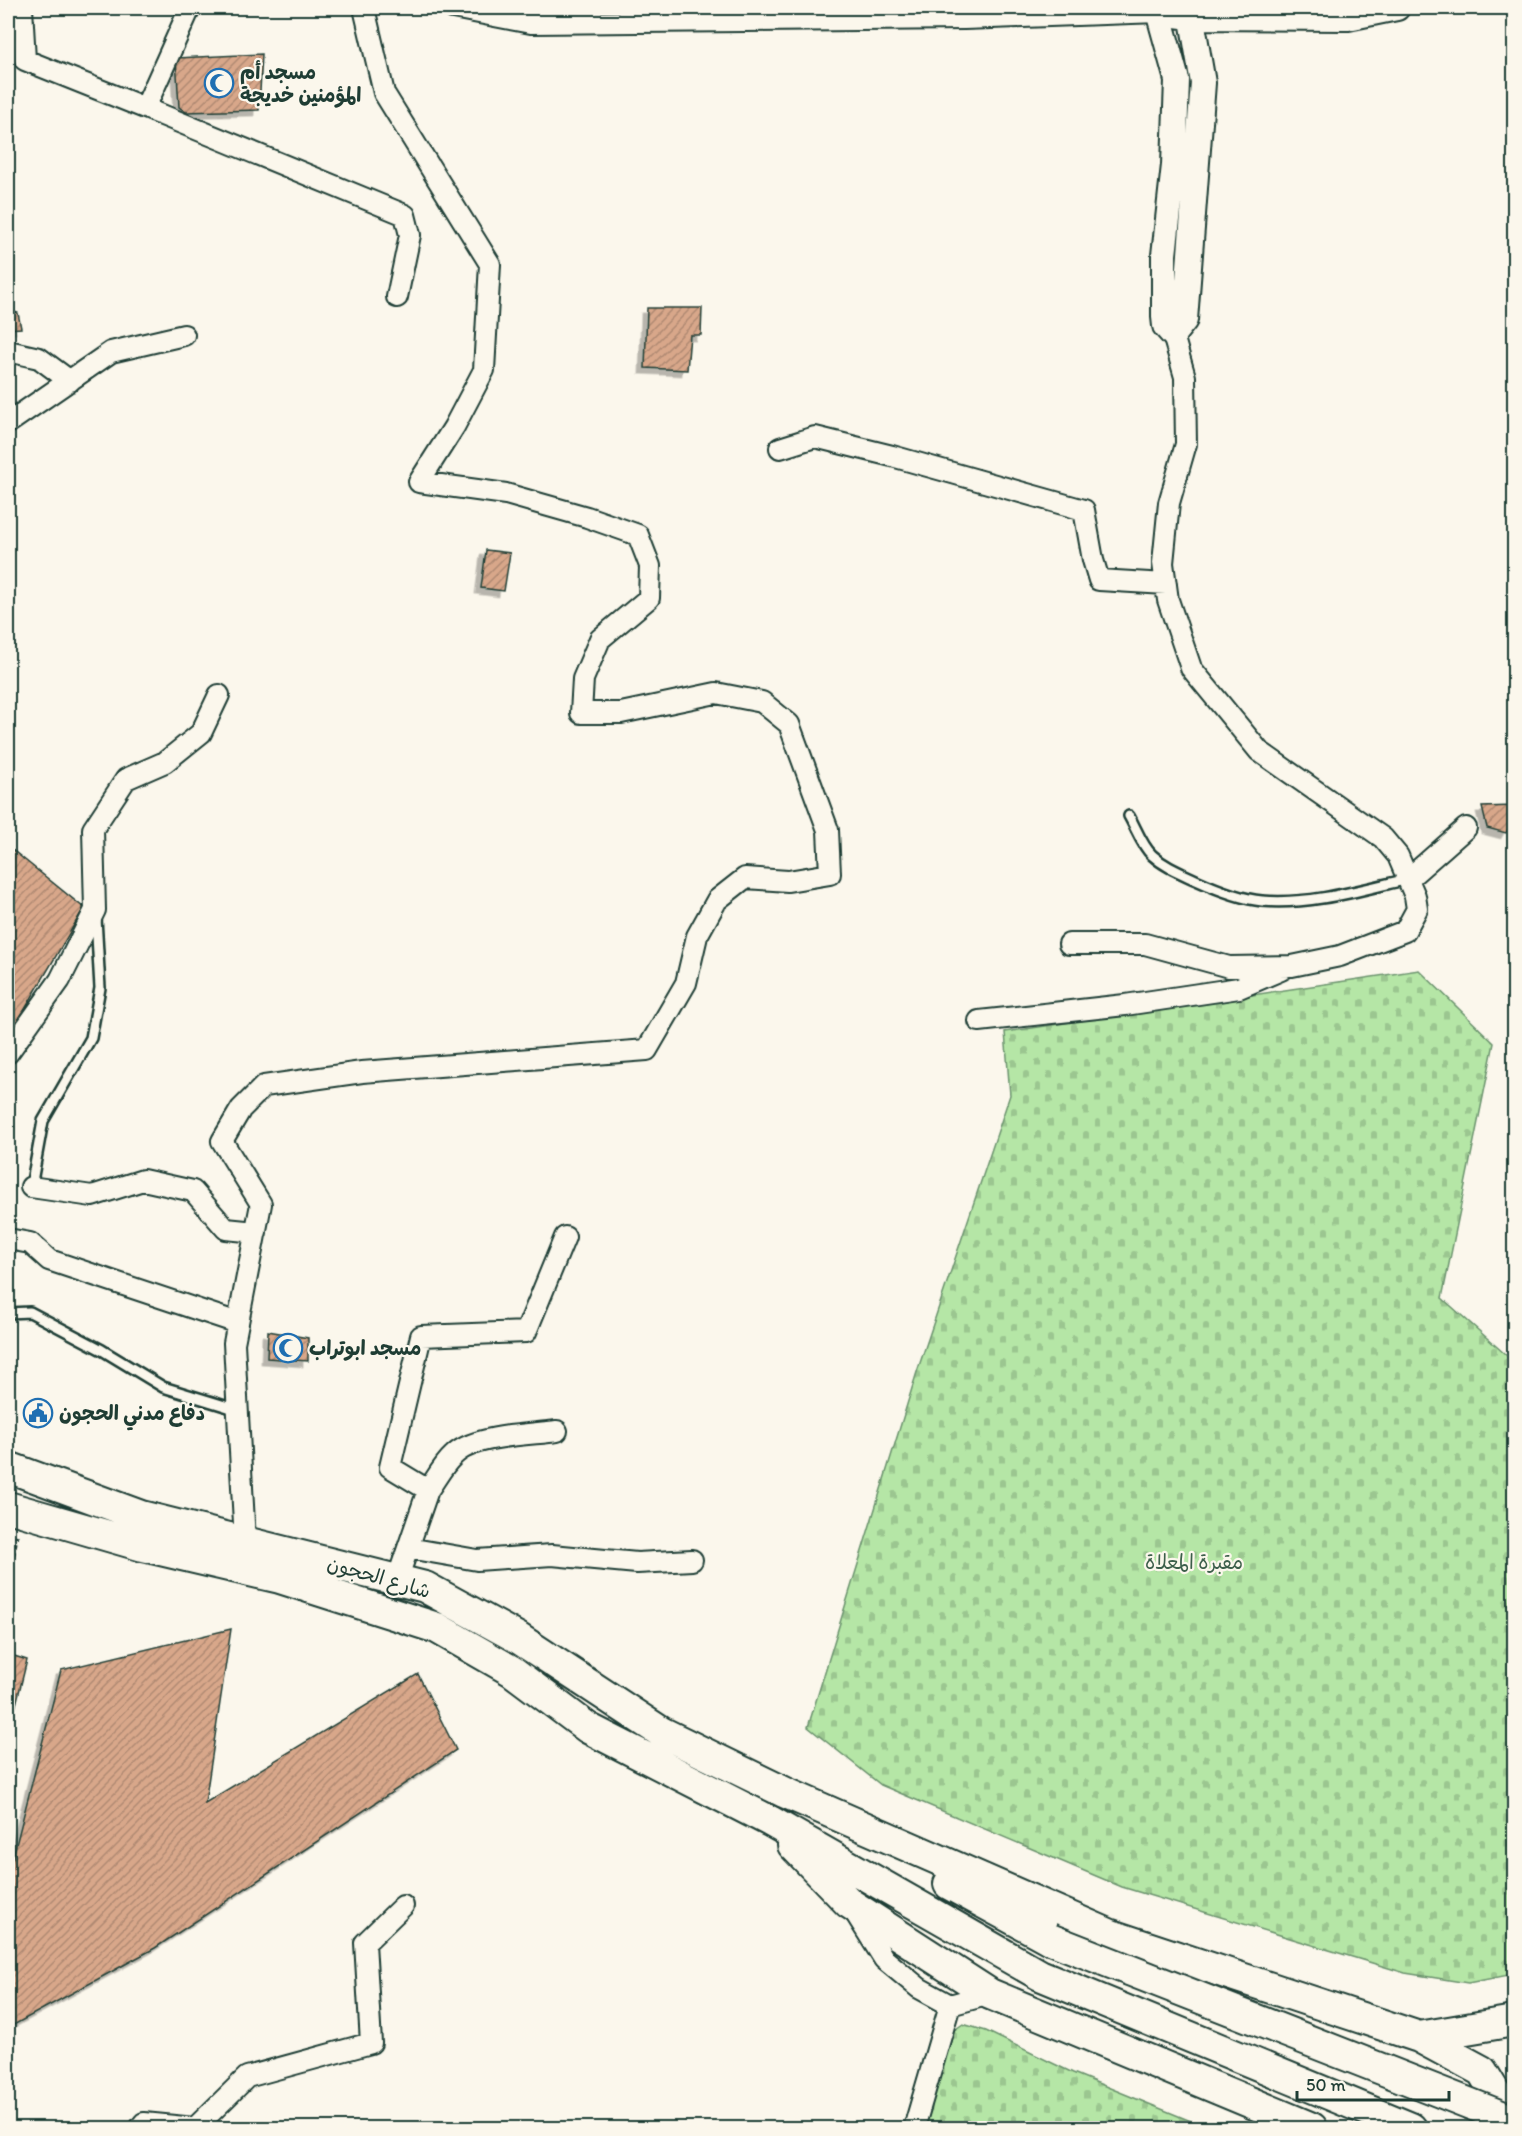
<svg xmlns="http://www.w3.org/2000/svg" width="1522" height="2136" font-family="Itim,'Playpen Sans Arabic',sans-serif">
  <defs>
    <pattern id="cemetery-stones" width="16" height="16" patternUnits="userSpaceOnUse" patternTransform="scale(1.5)"><rect width="16" height="16" fill="#b5e6a6"/><path d="M2 7V4a2 2 0 0 1 4 0v3zM10 15v-3a2 2 0 0 1 4 0v3z" fill="#9bc690"/></pattern>
    <pattern id="building-hatch" width="6" height="6" patternUnits="userSpaceOnUse" patternTransform="scale(1.5)"><rect width="6" height="6" fill="#d8a78a"/><path d="M-1 1l2-2M0 6l6-6M5 7l2-2" fill="none" stroke="#af8972"/></pattern>
    <filter id="shadow"><feDropShadow dx="-5.5" dy="5.5" stdDeviation="0" flood-color="#0004"/></filter>
  </defs>
  <rect width="100%" height="100%" fill="#fbf7ec"/>
  <filter id="ink" filterUnits="userSpaceOnUse"><feTurbulence type="fractalNoise" baseFrequency=".0167" numOctaves="2"/><feDisplacementMap in="SourceGraphic" scale="12" xChannelSelector="R" yChannelSelector="G"/><feConvolveMatrix kernelMatrix="1 2 1 2 8 2 1 2 1" color-interpolation-filters="sRGB"/></filter>
  <g filter="url(#ink)">
    <path fill="url(#cemetery-stones)" stroke="#6a926d" stroke-width="1.5" d="M1419,970l75,73 -52,255 72,64v612l-46,9 -63,-10 -283,-86 -241,-102 -73,-58 109,-355 93,-277 -5,-63z
      M963,2024l23,7 87,42 135,55h-287l23,-91z"/>
    <path fill="url(#building-hatch)" stroke="#1f3d34" stroke-width="1.5" filter="url(#shadow)" d="M262,54l-3,56 -73,2 -7,-5 -3,-49z
      M647,308h55l-1,27h-11l-3,35 -42,-2z
      M8,310l10,3 3,15 -13,1z
      M486,550l24,3 -6,38 -23,-3z
      M1514,806v13l-8,14 -19,-5 -5,-21z
      M10,848l74,60 -70,120 -6,-6v-171z
      M268,1331l40,7v23l-41,-3z
      M231,1629l-26,174 213,-129 38,76 -301,198 -147,80v-152l53,-206z
      M8,1654l19,6 -19,77z"/>
    <g fill="none" stroke-linecap="round" stroke-linejoin="round">
      <g stroke="#1f3d34" stroke-width="14">
        <path id="service" d="M1129,816c7,12 13,30 23,39 13,12 29,18 44,25 20,9 44,19 66,21 50,4 98,-11 146,-22
          M31,1187l12,-66 48,-83 9,-50 -4,-70
          M8,1313l22,-1 72,38 61,37 75,23"/>
      </g>
      <g stroke="#1f3d34" stroke-width="24">
        <path id="minor" d="M22,8l3,52 120,48 45,-100
          M453,8l78,15 433,-4 195,-7
          M145,108l260,107 5,20 -13,62
          M8,351l31,7 31,23
          M8,423l103,-71 73,-17
          M780,448l35,-11 77,19 192,54 9,50 6,20 67,4
          M1408,879l58,-51
          M1069,944h76l84,23 63,-1 48,-10 65,-25 12,-22 -2,-13 -17,-40 -15,-18 -124,-87 -68,-83 -23,-68 -5,-37 6,-60 17,-59 -1,-67 -12,-42
          M979,1021l146,-16 114,-17 42,-18
          M8,1053l52,-73 35,-70 -2,-81 33,-50 39,-17 36,-29 18,-38
          M31,1187l61,9 51,-16 50,11 33,38 30,3
          M8,1239l22,4 19,17 189,63
          M428,1490c8,-11 15,-25 25,-34 19,-21 76,-21 104,-25
          M245,1541l-11,-198 27,-139 -39,-63 19,-32 23,-23 98,-14 285,-22 39,-67 11,-47 20,-36 28,-22 43,3 42,-7 -2,-44 -39,-106 -27,-22 -46,-9 -95,20h-40l2,-34 17,-40 49,-41 1,-32 -12,-31 -51,-18 -81,-23 -87,-12 35,-55 30,-57 6,-106 -106,-171 -20,-85
          M408,1548l69,12 75,-5 85,8 55,-3
          M397,1580l31,-90 -38,-23 31,-131 105,-4 39,-95
          M854,1911l30,48 35,29 31,17 40,-11
          M140,2128l4,-5 51,5 52,-51 124,-34 -6,-100 38,-37
          M914,2128l36,-123"/>
      </g>
      <g stroke="#1f3d34" stroke-width="28">
        <path id="tertiary" d="M1157,8l20,72 -3,85 -10,90v62l1,9 8,9 12,-15 18,-237 -13,-75
          M1175,15l16,2 157,1 49,-10"/>
      </g>
      <g stroke="#1f3d34" stroke-width="34">
        <path id="primary" d="M8,1467l133,49 284,71 93,51 143,94 123,60 327,143 308,102 63,34 17,28v29
          M8,1507l135,39 137,32 157,50 75,43 76,57 182,93 270,154 371,153
          M793,1845l56,58 141,91 322,134
          M949,1884l101,55
          M1419,2037l95,-16"/>
      </g>
      <path stroke="#1f3d34" stroke-width="4" stroke-dasharray="4.5 4.5" stroke-linecap="butt" d="M8,1582l9,-47"/>
      <use href="#service" stroke="#fbf7ec" stroke-width="9"/>
      <use href="#minor" stroke="#fbf7ec" stroke-width="20"/>
      <use href="#tertiary" stroke="#fbf7ec" stroke-width="24"/>
      <use href="#primary" stroke="#fbf7ec" stroke-width="30"/>
      <g stroke="#1f3d34" stroke-width="34" stroke-linecap="butt">
        <path id="primary-bridge" d="M1050,1939l464,182"/>
      </g>
      <use href="#primary-bridge" stroke="#fbf7ec" stroke-width="30"/>
    </g>
  </g>
  <defs>
    <g id="mosque-ring" transform="scale(1.5)"><circle r="9.5" fill="#fbf7ec" stroke="#1f6fb2" stroke-width="1.5"/><path d="M3.5-4.9A6 6 0 1 0 3.5 4.9A5 5 0 1 1 3.5-4.9Z" fill="#1f6fb2"/></g>
    <g id="civic-ring" transform="scale(1.5)"><circle r="9.5" fill="#fbf7ec" stroke="#1f6fb2" stroke-width="1.5"/><path d="M-.6-6.5H3V-4.5H.6V-3L4-1V1h2V6H-6V1h2V-1L-.6-3ZM-1.2 2.5V6h2.4V2.5Z" fill="#1f6fb2"/></g>
  </defs>
  <g fill-rule="evenodd">
    <use href="#mosque-ring" x="219" y="83"/>
    <use href="#mosque-ring" x="288" y="1348"/>
    <use href="#civic-ring" x="38" y="1413"/>
  </g>
  <g text-anchor="middle" stroke-width="4.5" stroke-linejoin="round" paint-order="stroke">
    <g font-size="20" font-weight="bold" fill="#1f3d34" stroke="#fbf7ec" text-anchor="start">
      <text x="240" y="79">مسجد أم<tspan x="240" dy="23">المؤمنين خديجة</tspan></text>
      <text x="309" y="1355">مسجد ابوتراب</text>
      <text x="59" y="1420">دفاع مدني الحجون</text>
    </g>
    <g font-size="20" fill="#3d5f4b" stroke="#fbf7ec">
      <text x="1194" y="1569">مقبرة المعلاة</text>
    </g>
    <g font-size="20" fill="#1f3d34" stroke="#fbf7ec">
      <text transform="translate(379 1577) rotate(16)" y="7">شارع الحجون</text>
    </g>
  </g>
  <rect width="1522" height="2136" fill="none" stroke="#fbf7ec" stroke-width="30"/>
  <rect x="15" y="15" width="1492" height="2106" fill="none" stroke="#1f3d34" stroke-width="2" filter="url(#ink)"/>
  <path d="M1297 2091v9h152v-9" fill="none" stroke="#1f3d34" stroke-width="3"/>
  <text x="1306" y="2091" font-size="18" fill="#1f3d34" stroke="#fbf7ec" stroke-width="4.5" paint-order="stroke">50 m</text>
</svg>
